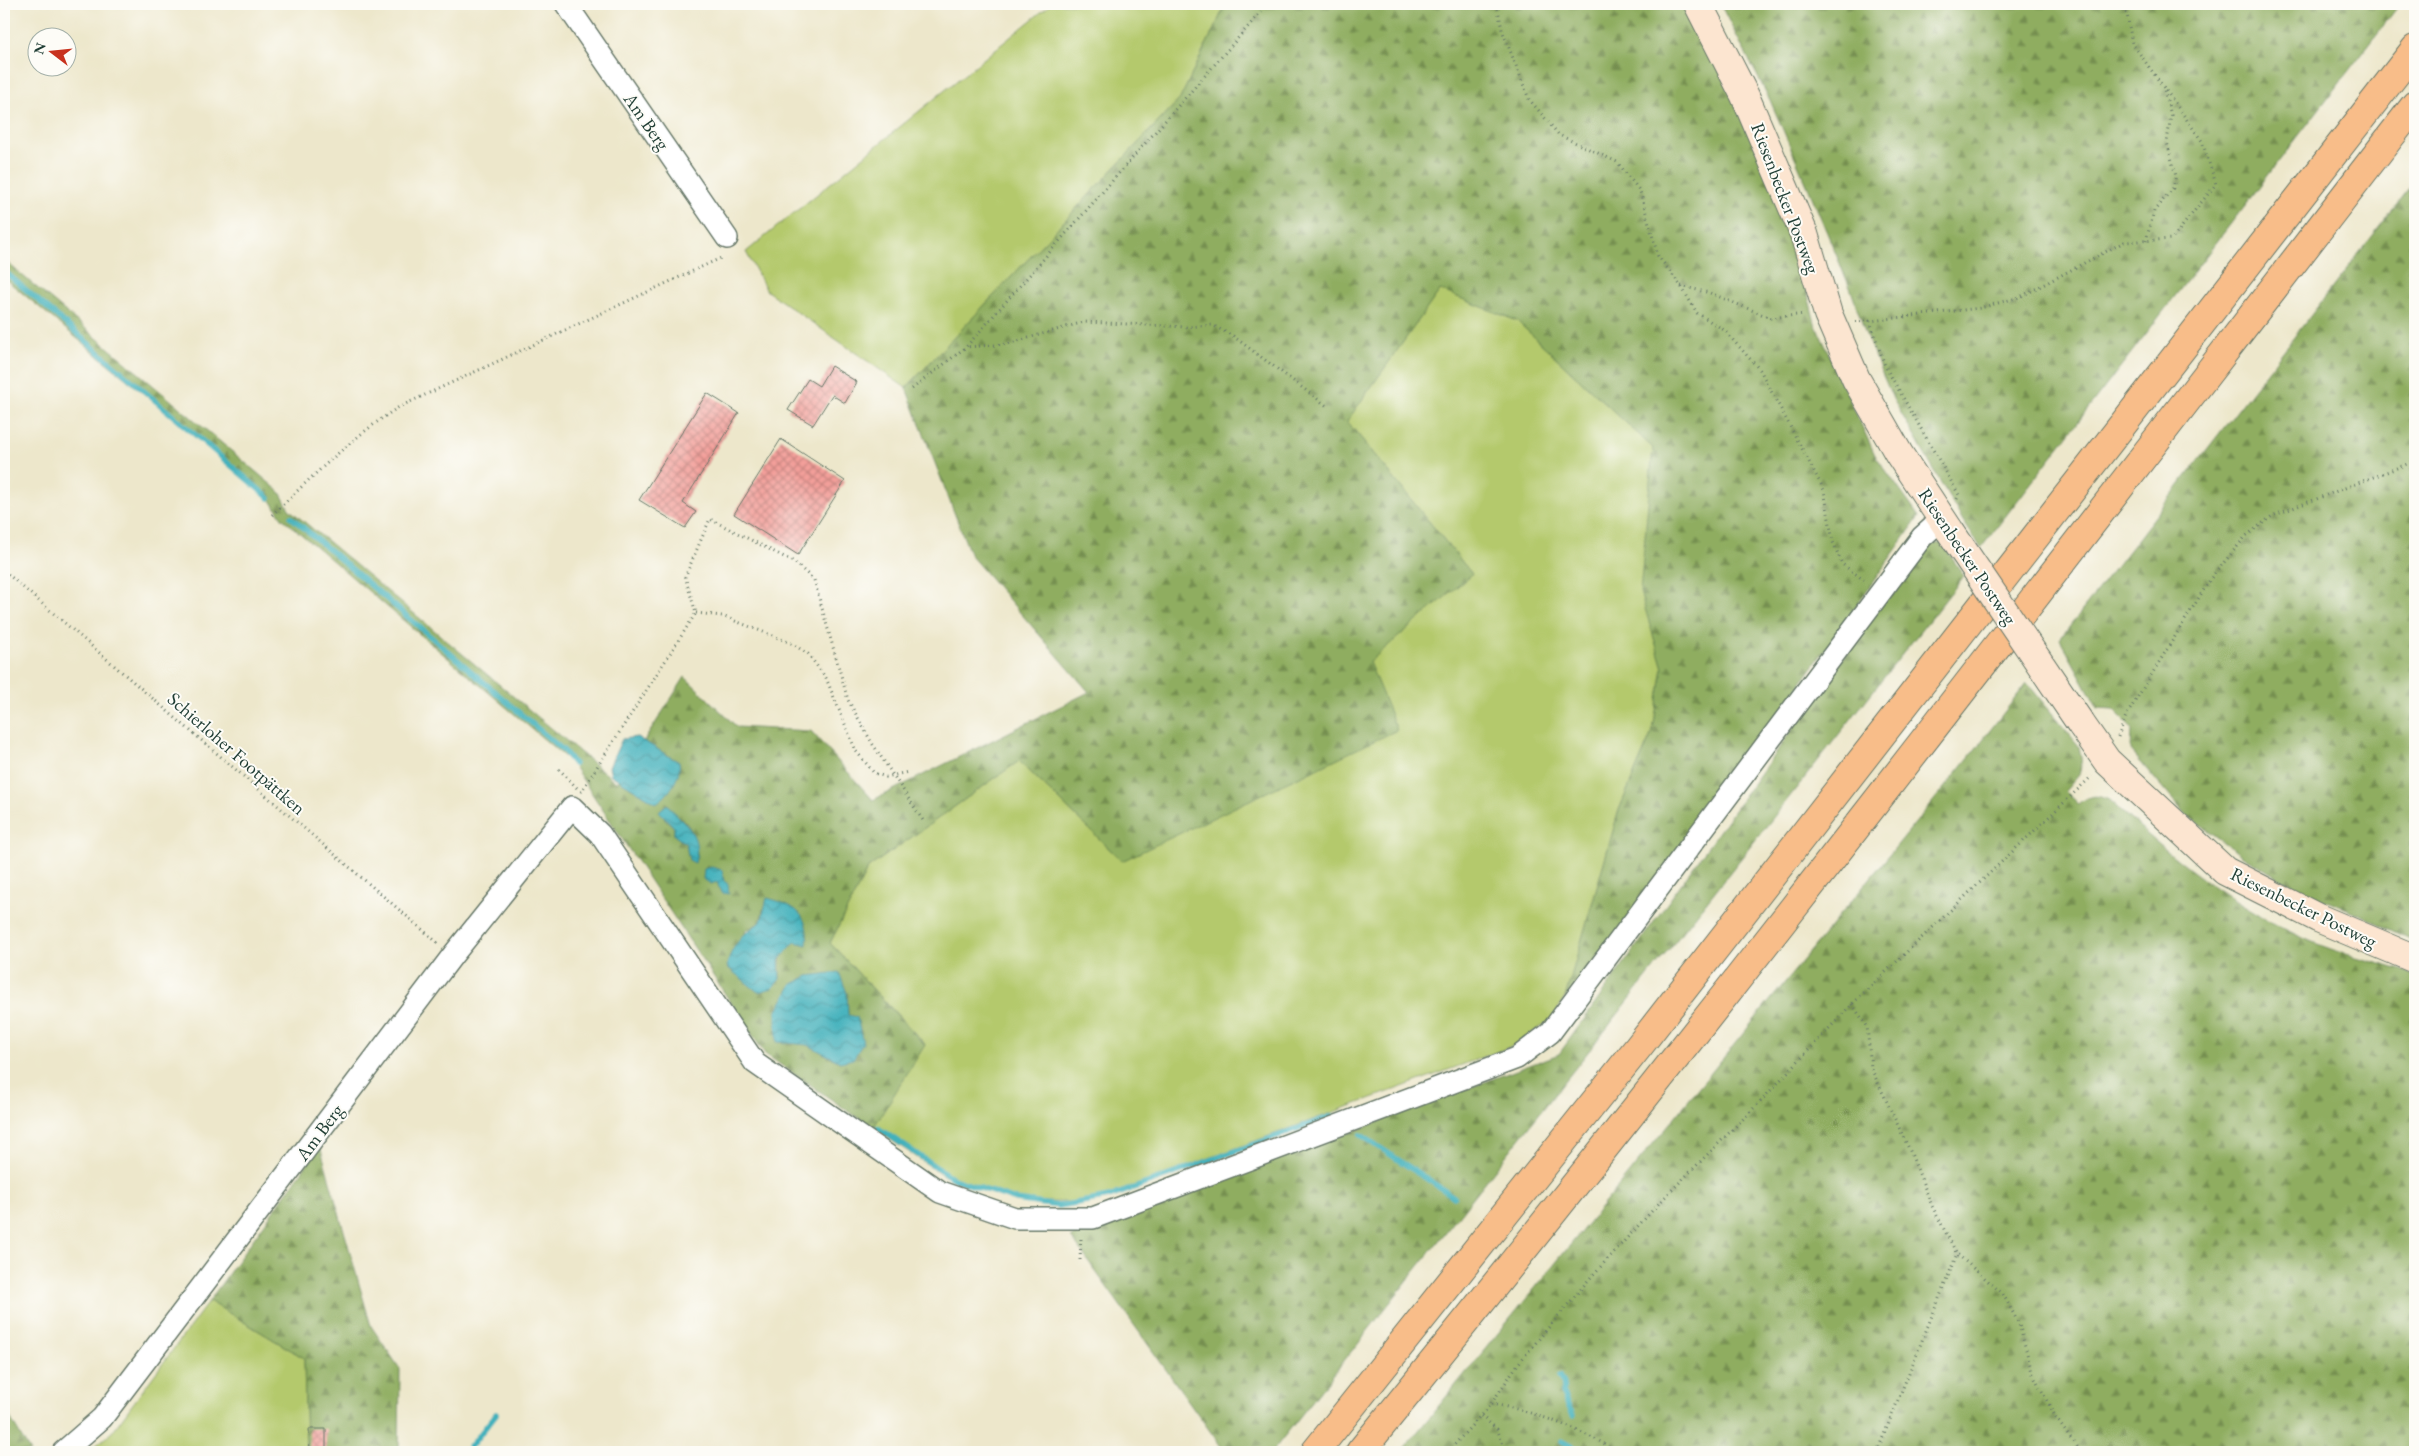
<svg xmlns="http://www.w3.org/2000/svg" width="2419" height="1456" font-family="'EB Garamond',serif">
  <defs>
    <pattern id="forest-firs" width="22" height="20" patternUnits="userSpaceOnUse" patternTransform="scale(1.25)"><rect width="22" height="20" fill="#8fad60"/><path d="M5 1l3.5 6h-7zM16 11l3.5 6h-7z" fill="#748e50"/></pattern>
    <pattern id="water-waves" width="16" height="10" patternUnits="userSpaceOnUse" patternTransform="scale(1.25)"><rect width="16" height="10" fill="#42b1bc"/><path d="M0 5q4-4 8 0t8 0" fill="none" stroke="#37919a"/></pattern>
    <pattern id="building-cross-hatch" width="8" height="8" patternUnits="userSpaceOnUse" patternTransform="scale(1.25)"><rect width="8" height="8" fill="#f39f9a"/><path d="M0 0l8 8M0 8l8-8" fill="none" stroke="#c4837e"/></pattern>
  </defs>
  <rect width="100%" height="100%" fill="#fdfcf7"/>
  <filter id="ink" filterUnits="userSpaceOnUse"><feTurbulence type="fractalNoise" baseFrequency=".02" numOctaves="2"/><feDisplacementMap in="SourceGraphic" scale="10" xChannelSelector="R" yChannelSelector="G"/><feConvolveMatrix kernelMatrix="1 2 1 2 8 2 1 2 1" color-interpolation-filters="sRGB"/></filter>
  <filter id="wash" filterUnits="userSpaceOnUse"><feTurbulence type="fractalNoise" baseFrequency=".0096" numOctaves="4" result="noise"/><feDisplacementMap in="SourceGraphic" scale="20" xChannelSelector="R" yChannelSelector="G"/><feGaussianBlur stdDeviation="1.12" result="paint"/><feColorMatrix in="noise" values="0 0 0 0 0 0 0 0 0 0 0 0 0 0 0 0 0 1.4 0 .05"/><feComposite in="paint" operator="in"/></filter>
  <g filter="url(#wash)">
    <rect width="100%" height="100%" fill="#ede7cb"/>
    <path fill="#b4c96c" stroke="#6a8350" d="M1051,4h175l-46,95 -274,289 -139,-97 -21,-39z
      M1440,290l77,31 136,127 -12,144 22,76 -10,62 -34,80 -54,188 -14,22 -38,26 -423,156h-71l-74,-26 -72,-48 52,-84 -95,-101 38,-75 151,-107 103,100 247,-199 102,-89 -124,-152z
      M209,1301l95,57 2,94h-218l24,-20z"/>
    <path fill="url(#forest-firs)" stroke="#57754a" fill-rule="evenodd" d="M1226,4h460l77,153 27,66 25,100 60,132 44,62 -226,319 -128,162 54,-188 34,-80 10,-62 -23,-76 13,-144 -136,-127 -77,-31 -93,131 125,153 -103,88 28,68 -275,131 -103,-100 -151,107 -38,75 95,102 -52,83 -108,-74 -194,-292 -289,-244 -13,-21 -265,-219v-18l276,232 9,17 328,274 2,-3 37,23 23,-41 -35,-21 41,-64 52,50 74,4 62,69 216,-108 -118,-136 -65,-168 274,-289zM678,817c15,8 16,22 19,37l-8,6 -3,-16 -12,-9v-8l-10,-9zM763,909l43,36 -11,-4c-16,14 -16,17 -15,38l-35,-48 16,-9zM847,993l1,22 -8,47 -32,-17z
      M1720,4h680l-419,544 -18,-27 -70,-122 -26,-61 -16,-48 -44,-105 -37,-85z
      M2415,181v761l-60,-30 -54,-21 -60,-36 -56,-41 -54,-63 1,-23 -19,-19 -15,-1 -38,-69z
      M1942,543l22,33 -692,876h-47l-154,-215 488,-183 362,-504 10,-6z
      M2027,683l52,63 3,17 -3,12 -14,16 14,13c10,-9 17,-10 30,-4 60,56 125,108 201,141 30,13 63,20 94,30l11,7v474h-1014l565,-691z
      M320,1146l51,180 29,43 -1,83h-93l-2,-94 -95,-57z
      M4,1407l26,45h-26z"/>
    <path fill="url(#water-waves)" stroke="#307778" d="M637,737l42,25c3,14 -11,35 -23,41l-45,-28 -2,-8 13,-28z
      M667,804c16,19 36,29 28,59l-6,-3 -3,-16 -12,-9v-8l-15,-16z
      M711,867l11,3 2,11 4,3 1,10 -8,-1 -4,-11 -6,2 -8,-5 1,-10z
      M767,898c28,7 43,16 40,47l-12,-3 -16,18 1,19 -7,9 -15,4 -31,-25c3,-20 17,-35 34,-45z
      M839,972l8,21 1,22 9,2 6,26 -10,16 -13,3 -32,-17 -31,-3 -1,-30 16,-28 16,-8z"/>
    <g fill="none" stroke-linecap="round" stroke-linejoin="round">
      <path stroke="#42b1bc" stroke-width="5.5" d="M4,271l265,227
        M291,517l273,234 10,13
        M878,1128l76,51 62,21 43,6 50,-9 223,-81
        M1361,1135l93,62
        M1560,1376l4,8 -2,9 11,22
        M1562,1441l21,11
        M466,1452l30,-38"/>
    </g>
    <g id="blocks">
      <path fill="url(#building-cross-hatch)" d="M831,366l26,16 -12,21 -13,-8 -19,30 -25,-15 20,-31 11,7z
        M707,393l32,20 -56,90 13,9 -11,16 -46,-28z
        M781,439l64,42 -47,74 -64,-41z
        M309,1429h17v23h-16z"/>
    </g>
  </g>
  <g filter="url(#ink)">
    <use href="#blocks" fill-opacity="0" stroke="#677869" stroke-width="1"/>
    <g fill="none" stroke-linecap="round" stroke-linejoin="round">
      <g stroke="#677869" stroke-width="24">
        <path id="street" d="M566,4l161,234
          M63,1452l39,-34 351,-463 119,-148 28,27 155,229 185,129 75,26h78l424,-160 33,-25 372,-496 20,-18"/>
      </g>
      <g stroke="#677869" stroke-width="30">
        <path id="secondary" d="M1698,4l47,92 59,138 24,80 28,65 43,75 51,77
          M2081,724l26,37 118,110 93,47 97,41"/>
      </g>
      <g stroke="#677869" stroke-width="30">
        <path id="highway" d="M1315,1452l325,-407 775,-996
          M1360,1452c360,-442 706,-896 1055,-1347"/>
      </g>
      <path stroke="#677869" stroke-width="3" stroke-dasharray="1 4" stroke-linecap="butt" d="M1268,4l-302,343 41,-3 77,-22 103,5 25,-2 21,11 94,70
        M1497,4l5,26 27,69 30,36 58,27 23,29 18,65 23,30 16,27 27,17 36,40 64,120 9,52 9,22 22,16
        M2146,241l8,-30 19,-23 3,-12 -9,-34 4,-27 -7,-25
        M1681,286l29,7 61,25 34,-4
        M1855,322l15,-1
        M912,389l54,-42
        M1957,499l2,-4 -74,-129 -15,-45 110,-13 40,-11 104,-55 48,-3 44,-55 -14,-43 -70,-98 -5,-29 -9,-10
        M272,515c41,-39 80,-78 127,-108l324,-150
        M4,571l434,372
        M696,613l26,3 21,8 48,19 17,11 18,24 30,73 18,22 12,4 22,-5
        M2118,737l8,-21 85,-138 35,-42 26,-20 143,-55
        M559,769l18,19
        M581,792l115,-179 -11,-36 25,-58 84,43 20,18 34,120 24,43 52,79
        M1852,1004l15,22 4,42 39,83 22,55 25,48 46,40 16,30 13,48 24,46 24,34
        M1080,1260l1,-22
        M1491,1404c46,7 88,26 129,48
        M1481,1416l16,13 9,23
        M1448,1452l43,-48 27,-40 73,-87 72,-78 92,-92 97,-103 240,-228
        M1877,1452l80,-198"/>
      <use href="#street" stroke="#fff" stroke-width="21"/>
      <use href="#secondary" stroke="#fce5d0" stroke-width="28"/>
      <use href="#highway" stroke="#f8bd89" stroke-width="28"/>
      <g stroke="#677869" stroke-width="30" stroke-linecap="butt">
        <path id="secondary-bridge" d="M1950,531l131,193"/>
      </g>
      <use href="#secondary-bridge" stroke="#fce5d0" stroke-width="28"/>
    </g>
  </g>
  <g text-anchor="middle" stroke-width="4" stroke-linejoin="round" paint-order="stroke">
    <g font-size="19" fill="#1f3d34" stroke="#fdfcf7">
      <text transform="translate(647 121) rotate(55)" y="7">Am Berg</text>
      <text transform="translate(1786 198) rotate(69)" y="7">Riesenbecker Postweg</text>
      <text transform="translate(1968 556) rotate(56)" y="7">Riesenbecker Postweg</text>
      <text transform="translate(237 753) rotate(41)" y="7">Schierloher Footpättken</text>
      <text transform="translate(2304 907) rotate(26)" y="7">Riesenbecker Postweg</text>
      <text transform="translate(319 1132) rotate(-53)" y="7">Am Berg</text>
    </g>
  </g>
  <rect width="2419" height="1456" fill="none" stroke="#fdfcf7" stroke-width="20"/>
  <g transform="translate(52 52) rotate(286)"><circle r="24" fill="#fdfcf7" stroke="#a4b0a9"/>
  <path d="M0-4L9 19L0 12L-9 19Z" fill="#c8321e"/>
  <text y="-8" font-size="14" font-weight="bold" text-anchor="middle" fill="#1f3d34">N</text>
  </g>
</svg>
